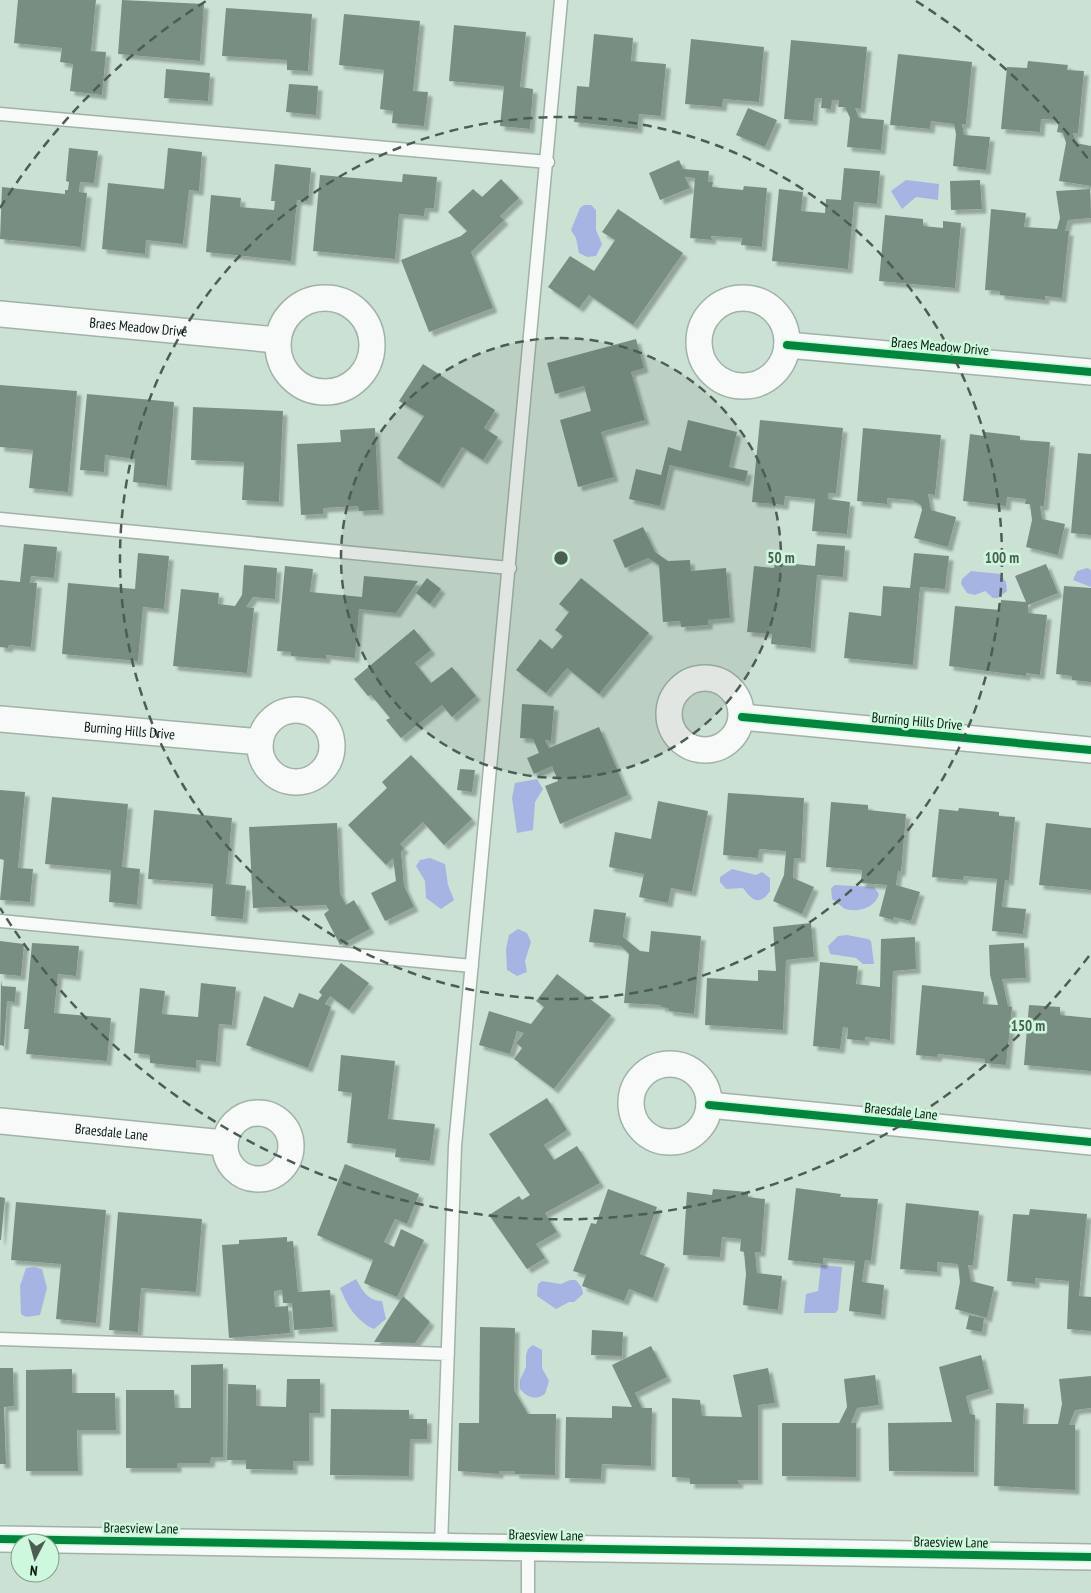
<svg xmlns="http://www.w3.org/2000/svg" width="1091" height="1593" font-family="'PT Sans Narrow',sans-serif">
  <defs>
    <filter id="shadow"><feDropShadow dx="4.5" dy="4.5" stdDeviation="1" flood-color="#0004"/></filter>
  </defs>
  <rect width="100%" height="100%" fill="#cbe1d3"/>
  <path fill="#a5b4e3" d="M906,180l33,4 -1,16 -22,-3 -14,12 -11,-18z
    M584,205h7l5,5v20l6,14 -6,12 -9,1 -8,-4 -3,-15 -5,-8 9,-22z
    M1087,568l4,2v17l-18,-7 4,-9z
    M971,571l29,3 6,8 1,9 -9,7h-5l-8,-7 -10,4 -8,-2 -6,-9 1,-5z
    M537,779l6,10 -8,13 -2,28 -16,3 -5,-35 3,-15z
    M430,858l15,6 3,21 6,15 -13,9 -15,-11 -1,-17 -9,-15 4,-6z
    M732,869l24,6 6,-3 8,6v13c-11,16 -18,9 -27,-3l-17,1 -6,-7v-5z
    M835,885l39,2 5,7c-4,14 -21,19 -34,15l-13,-10 -1,-11z
    M518,929l9,4 4,9 -6,19 2,11 -10,4 -10,-6 -1,-21 3,-14z
    M847,935l21,4 3,2 3,23h-11l-7,-6 -26,-4 -2,-8 10,-10z
    M821,1265l21,2 -4,43 -3,3h-31l2,-19 12,-3z
    M34,1267l8,2 5,19 -7,27 -14,2 -5,-3 -1,-28 6,-18z
    M356,1279c6,11 12,22 26,22l4,18 -12,10c-18,-8 -27,-24 -34,-41z
    M570,1280h6l6,8 1,6 -9,8h-5l-13,7 -19,-13 1,-12 4,-3 19,3z
    M533,1345l9,5v18l7,13 -4,13c-10,7 -18,3 -25,-5v-9l6,-13v-12l2,-6z"/>
  <path fill="#788e82" filter="url(#shadow)" d="M18,0h78l-5,51 15,1 -4,43 -32,-4 3,-27 -13,-2 2,-14 -48,-5z
    M122,0l82,4 -4,57 -82,-7z
    M226,8l86,6 -4,57 -21,-1v-10l-65,-4z
    M344,14l76,7 -7,70 15,1 -4,34 -32,-3 1,-12 -13,-2 4,-39 -45,-5z
    M454,25l72,7 -6,55 13,2 -3,40 -30,-3 4,-40 -55,-5z
    M594,34l39,4 -2,23 35,3 -5,52 -22,-2 -1,15 -64,-7 3,-36 12,1z
    M691,39l73,8 -5,55 -36,-3 -1,8 -37,-3z
    M791,40l76,7 -6,62 -6,-1 4,10 25,2 -3,30 -34,-3 3,-29 -5,-11h-7l1,-7h-7l-1,9 -10,-1 1,-10h-7l-2,23 -29,-2z
    M898,54l74,8 -6,62h-4l2,11 26,2 -4,33 -33,-4 3,-32 -2,-10 -23,-3 -1,8 -40,-4z
    M1028,61l40,4 -1,5 17,1 -6,62h-5l3,10 15,3v40l-32,-5 7,-38 -3,-10 -6,-1 2,-12 -18,-1 -1,13 -39,-3 6,-62 20,1z
    M166,69l44,4 -2,28 -44,-3z
    M289,84l29,2 -2,29 -30,-3z
    M748,108l29,12 -12,27 -29,-12z
    M69,148l29,3 -4,32 -14,-1 -1,10 8,1 -6,54 -81,-8 2,-52 63,7v-4h3l1,-8 -3,-1z
    M168,148l34,4 -3,39 -10,-1 -6,54 -37,-4 -1,14 -43,-5 6,-66 56,6z
    M679,160l4,9 26,2 -1,11h5l-1,5 31,3 1,-4 23,2 -5,59 -21,-2 1,-7 -31,-2 1,4 -22,-2 5,-60 -10,-1 5,11 -30,12 -11,-27z
    M275,164l36,4 -3,33 -11,-1 -6,61 -85,-9 5,-57 30,3 -1,9 34,3 1,-9h-4z
    M844,168l36,3 -3,33 -23,-2 -6,67 -76,-8 7,-72 24,3 -2,19 24,2 1,-14 15,1z
    M403,174l34,3 -3,31h-9l-1,8 -25,-2 -4,45 -82,-8 7,-76 82,7z
    M501,179l18,19 -19,18 4,4 -33,32 22,56 -64,24 -28,-72 60,-24 6,-5 -19,-19 25,-23 9,8z
    M980,180l2,29 -31,1 -1,-29z
    M1090,189l1,29 -23,2 -3,11h4l-7,67 -17,-2v4l-45,-5v-4l-15,-1 6,-81 35,4 -2,14 33,2 3,-11 -4,-27z
    M618,209l65,44 -50,72 -44,-30 -10,13 -31,-21 22,-31 24,15 21,-31 -13,-8z
    M885,215l38,4v7l20,2v-7l18,2 -6,65 -76,-7z
    M636,339l8,29 -13,4 14,48 -44,12 13,45 -36,10 -18,-67 31,-9 -7,-25 -29,8 -8,-31z
    M423,364l72,46 -11,18 14,9 -15,23 -21,-13 -23,37 -42,-26 27,-42 -25,-15z
    M0,385l77,6 -9,101 -39,-4 4,-38 -33,-3z
    M87,394l87,8 -7,84 -34,-4 2,-23 -30,-4 -1,17 -24,-2z
    M193,407l90,4 -4,91 -37,-2 2,-38 -53,-2z
    M688,420l49,12 -8,35 19,4 -3,11 -75,-17 -10,41 -31,-7 7,-30 25,6 7,-28 13,4z
    M760,420l83,8 -7,65h-8v6l22,3 -3,32 -35,-3 3,-32 -30,-3 -1,9 -32,-3z
    M375,428l4,82 -20,1 -1,-5 -35,2v6l-22,1 -4,-71 44,-2 -1,-12z
    M863,428l78,7 -6,60 -7,-1 3,16 25,7 -8,30 -34,-9 8,-28 -1,-5 -9,-5 -25,-2v6l-30,-3z
    M985,432l35,4v4l30,2 -6,64h-4l2,13 23,5 -7,31 -32,-8 6,-27 -2,-16h-5l1,-5 -19,-2 -1,9 -43,-5 7,-67 14,2z
    M1078,453l13,1v81l-20,-2z
    M643,527l12,25 13,9 22,-1 1,11 35,-3 4,50 -22,2v5l-27,2 -1,-6 -17,1 -4,-57 -11,-7 -23,10 -12,-28z
    M24,544l33,3 -3,31 -23,-2 -1,7h7l-6,64 -22,-2 -1,3 -8,-1v-67l20,2z
    M817,544l28,2 -2,31 -26,-2 -6,73 -40,-4 1,-10 -25,-2 7,-66 20,2 1,-6 40,4z
    M138,553l31,3 -5,53 -21,-2 -5,54 -76,-7 6,-71 67,6z
    M914,553l35,3 -4,33 -25,-2 -7,78 -69,-7 5,-46 32,4 2,-30 27,2z
    M1046,564l12,29 -30,12v8l19,2 -7,60 -14,-2v3l-77,-10 6,-60 45,4 1,-10 25,2 -11,-26z
    M244,565l33,3 -2,31 -22,-2 -7,10 8,1 -7,65 -74,-7 8,-77 38,4 -1,11 17,2 7,-11z
    M285,566l28,3 -3,23 52,5 2,-21 54,5 -22,32 -37,-4 -4,49 -29,-3v4l-35,-3v-4l-14,-1z
    M427,578l14,11 -11,15 -14,-11z
    M581,578l68,55 -50,61 -32,-26 -21,25 -30,-23 24,-31 12,10 11,-13 -8,-6 14,-18 -10,-8z
    M1064,586l27,2v94l-19,-2v-4l-16,-2z
    M414,629l17,21 -16,13 16,20 21,-16 24,29 -24,21 -10,-12 -41,33 -15,-18 4,-2 -19,-23 -3,1 -14,-17z
    M522,704l32,2 -3,35 -6,-1 4,8 50,-21 29,68 -68,29 -15,-38 13,-5 -6,-15 -18,8 -7,-16 12,-5 -6,-14 -13,-1z
    M411,755l61,64 -28,26 -21,-23 -23,22 4,4 -3,4 3,34 10,21 -29,14 -14,-28 25,-12 -3,-23 -7,7 -38,-40 39,-37 -5,-6z
    M460,769l15,1 -3,22 -15,-2z
    M0,790l25,2 -7,76 15,1 -3,33 -30,-2 4,-40 -4,-1z
    M728,793l76,5 -3,60h-7l-1,20 21,9 -12,27 -29,-13 11,-26 2,-24 -27,-2 -1,9 -35,-3z
    M52,797l76,7 -6,63 18,2 -3,36 -28,-3 2,-32 -66,-6z
    M658,801l50,10 -16,81 -21,-4 -3,15 -29,-6 5,-23 -35,-7 6,-35 36,7z
    M831,802l37,3v5l38,4 -5,58 -3,-1 -2,14 24,7 -9,29 -17,-4 -1,3 -14,-4 8,-31 -26,-2 1,-13 -36,-3z
    M959,808l40,4v4l16,1 -6,64 -4,-1 -3,27 24,2 -3,25 -31,-3 5,-52 -33,-3 -1,4 -31,-3 7,-68 19,2z
    M154,810l78,8 -6,66 20,2 -3,33 -32,-3 2,-32 -65,-5z
    M337,823l3,70 6,12 8,-5 16,29 -30,16 -16,-31 5,-4 -3,-5 -73,3 -4,-81z
    M1046,823l45,5v62l-52,-5z
    M594,909l32,4 -3,24 17,14 9,1 2,-21 50,5 -7,78 -25,-3 -1,-3 -8,-1 1,-2 -37,-2 5,-49 -8,-8 -32,-4z
    M811,923l3,34 -28,3 -3,70 -78,-5 2,-47 51,3v-11l18,1 -3,-44z
    M915,937l1,32 -23,2 -3,69 -25,-3v4l-18,-2 1,-11 -5,-1 -3,22 -27,-3 7,-84 38,4 -2,18 24,3 1,-48z
    M0,941l24,3 -3,32 -21,-2z
    M32,943l47,3 -3,30 -18,-2 -4,39 57,5 -4,43 -81,-7 3,-25h-5z
    M1024,943l2,35 -24,1 6,27 4,1 -6,58 -21,-2v-4l-47,-5 -1,3 -21,-2 6,-70 62,7 -1,12 15,1 -8,-30 -1,-30z
    M341,963l28,20 -20,27 -19,-14 -5,8 6,3 -23,61 -62,-23 18,-49 29,12 6,-15 19,7 4,-5 -3,-3z
    M557,974l54,41 -57,74 -40,-30 8,-11 -6,-5 8,-10 -7,-2 -7,23 -31,-9 10,-34 42,13 13,-17 -8,-6z
    M1,981l1,5 14,1 -1,15 -8,-1 -3,45 -4,-1z
    M201,983l35,4 -4,38 -13,-1 -3,38 -20,-2v8l-46,-5v-8l-16,-2 6,-65 25,3 -3,23 36,3z
    M1029,1005l31,2v8l31,3v53l-67,-6z
    M341,1055l54,6 -7,58 47,5 -5,37 -35,-4 1,-8 -49,-6 5,-50 -14,-2z
    M547,1098l20,32 -23,15 10,15 23,-14 23,37 -55,30 12,19 -21,12 9,14 -18,11 -38,-54 30,-19 3,4 8,-5 -41,-61z
    M345,1164l74,30 -12,30 -12,-5 -11,23 10,5 7,-18 23,11 -27,57 -33,-14 9,-23 -56,-25z
    M796,1188l45,6 -1,3 38,2 -7,62 -6,-1 -3,22 22,3 -3,30 -32,-4 6,-50 -32,-3v6l-35,-4z
    M608,1189l49,18 -17,47 25,10 -12,34 -24,-9 -5,12 -42,-15 4,-11 -13,-4 18,-48 5,1z
    M713,1189l35,3v5l17,2 -4,53h-6l2,21 25,3 -4,34 -35,-5 3,-31 -2,-22 -4,-1 1,-12 -19,-2 -2,20 -37,-2 4,-63 25,3z
    M0,1197l5,1 -4,42h-1z
    M16,1202l90,8 -10,113 -40,-4 5,-55 -50,-4z
    M906,1203l73,8 -6,54h-5l3,16 23,6 -7,31 -32,-9 5,-27 -2,-18 -21,-2v10l-37,-3z
    M1030,1209l57,5 -8,82 12,1v34l-24,-2 2,-48 -34,-3v6l-28,-3 6,-67 16,1z
    M118,1212l84,7 -6,73 -55,-4 -3,44 -29,-2z
    M287,1237v5l6,-1 5,51 32,-2 3,37 -39,3 -2,-27h-9l-1,-13 -8,1 1,16 13,-1 2,27 -61,5 -7,-93 17,-1v-4z
    M403,1296l27,26 -15,21 -41,-1z
    M969,1315l15,3 -2,14 -16,-3z
    M480,1327l35,1 -1,62 14,24h28l-1,61 -40,-1v-3h-16v3l-41,-3 1,-48h20z
    M592,1330l31,2 -1,24 -31,-1z
    M651,1346l16,31 -32,16 7,15h10l-1,58 -49,-2 -1,15 -36,-1 1,-61 46,1v-12l20,1 -20,-42z
    M981,1355l8,34 -23,7 4,18 5,1 -1,57 -85,-1 -1,-48 64,-1 -13,-55z
    M223,1364v93h-12l-1,6h-33v5h-51v-78h48l1,18h16v-43z
    M0,1368h13l1,38 -10,1 2,57h-6z
    M768,1368l7,35 -17,2v75h-20l1,4h-49v-6l-18,-1v-79l28,2 2,16 40,1 -9,-42z
    M72,1369v24h43l1,37h-39l1,41h-52v-101z
    M875,1375l4,30 -22,3 -6,15h5v54l-74,-1v-53h57l8,-16 -3,-28z
    M1091,1376v32l-16,2 -6,15h6v65l-81,-4 2,-83 28,1 -1,20h35l4,-20 -3,-25z
    M287,1379h33v34h-11v48h-16v9l-47,-1v-9h-19l1,-76 28,1v21l30,1z
    M331,1409l78,1v9h18v20h-17l-1,37 -79,-1z"/>
  <g fill="none" stroke-linecap="round" stroke-linejoin="round">
    <g stroke="#a1b2a8" stroke-width="15">
      <path id="service" d="M0,114l548,48
        M0,519l510,49
        M0,921l472,45
        M0,1339l448,15
        M441,1546l14,-400 106,-1146
        M528,1593v-46"/>
    </g>
    <g stroke="#a1b2a8" stroke-width="28">
      <g id="minor">
        <circle cx="743" cy="342" r="44"/>
        <circle cx="325" cy="345" r="47"/>
        <path id="s1" d="M0,314l277,26"/>
        <path d="M787,345l304,27"/>
        <circle cx="705" cy="714" r="36"/>
        <circle cx="296" cy="746" r="36"/>
        <path d="M742,717l349,33"/>
        <path id="s2" d="M0,719l260,23"/>
        <circle cx="670" cy="1103" r="39"/>
        <path d="M709,1105l382,37"/>
        <circle cx="258" cy="1146" r="33"/>
        <path id="s3" d="M0,1121l224,22"/>
        <path d="M0,1539l1091,18"/>
      </g>
    </g>
    <use href="#service" stroke="#f7faf8" stroke-width="12"/>
    <use href="#minor" stroke="#f7faf8" stroke-width="25"/>
    <g stroke="#cef8dd" stroke-width="11">
      <path id="cycleway" d="M787,345l304,27
        M742,717l349,33
        M709,1105l382,37
        M0,1539l1091,18"/>
    </g>
    <use href="#cycleway" stroke="#00873e" stroke-width="8"/>
  </g>
  <circle cx="561" cy="558" r="220" fill="#4c5e54" fill-opacity=".12"/>
  <g fill="none" stroke="#4c5e54" stroke-width="2.5" stroke-dasharray="9 6">
    <circle cx="561" cy="558" r="220"/>
    <circle cx="561" cy="558" r="441"/>
    <path d="M1089 956A661 661 0 0 1 0 908M0 208A661 661 0 0 1 206 1M916 1A661 661 0 0 1 1089 160"/>
  </g>
  <g text-anchor="middle" stroke-width="5" stroke-linejoin="round" paint-order="stroke">
    <g font-size="14" fill="#08180f" stroke="#cef8dd">
      <text dy="5" stroke="none"><textPath href="#s1" startOffset="139">Braes Meadow Drive</textPath></text>
      <text transform="translate(940 346) rotate(5)" y="5">Braes Meadow Drive</text>
      <text transform="translate(917 721) rotate(5)" y="5">Burning Hills Drive</text>
      <text dy="5" stroke="none"><textPath href="#s2" startOffset="130">Burning Hills Drive</textPath></text>
      <text transform="translate(901 1111) rotate(6)" y="5">Braesdale Lane</text>
      <text dy="5" stroke="none"><textPath href="#s3" startOffset="112">Braesdale Lane</textPath></text>
      <text transform="translate(141 1528) rotate(1)" y="5">Braesview Lane</text>
      <text transform="translate(546 1535) rotate(1)" y="5">Braesview Lane</text>
      <text transform="translate(951 1542) rotate(1)" y="5">Braesview Lane</text>
    </g>
  </g>
  <circle cx="561" cy="558" r="8" fill="#4c5e54" stroke="#cef8dd" stroke-width="2.5"/>
  <g font-size="15" text-anchor="middle" font-weight="bold" fill="#4c5e54" stroke="#cef8dd" stroke-width="5" stroke-linejoin="round" paint-order="stroke">
    <text x="781" y="563">50 m</text>
    <text x="1002" y="563">100 m</text>
    <text x="1028" y="1031">150 m</text>
  </g>
  <g transform="translate(35 1558) rotate(186)"><circle r="24" fill="#cef8dd" stroke="#7f9e8b"/>
  <path d="M0-4L9 19L0 12L-9 19Z" fill="#4c5e54"/>
  <text y="-8" font-size="14" font-weight="bold" text-anchor="middle" fill="#08180f">N</text>
  </g>
</svg>
